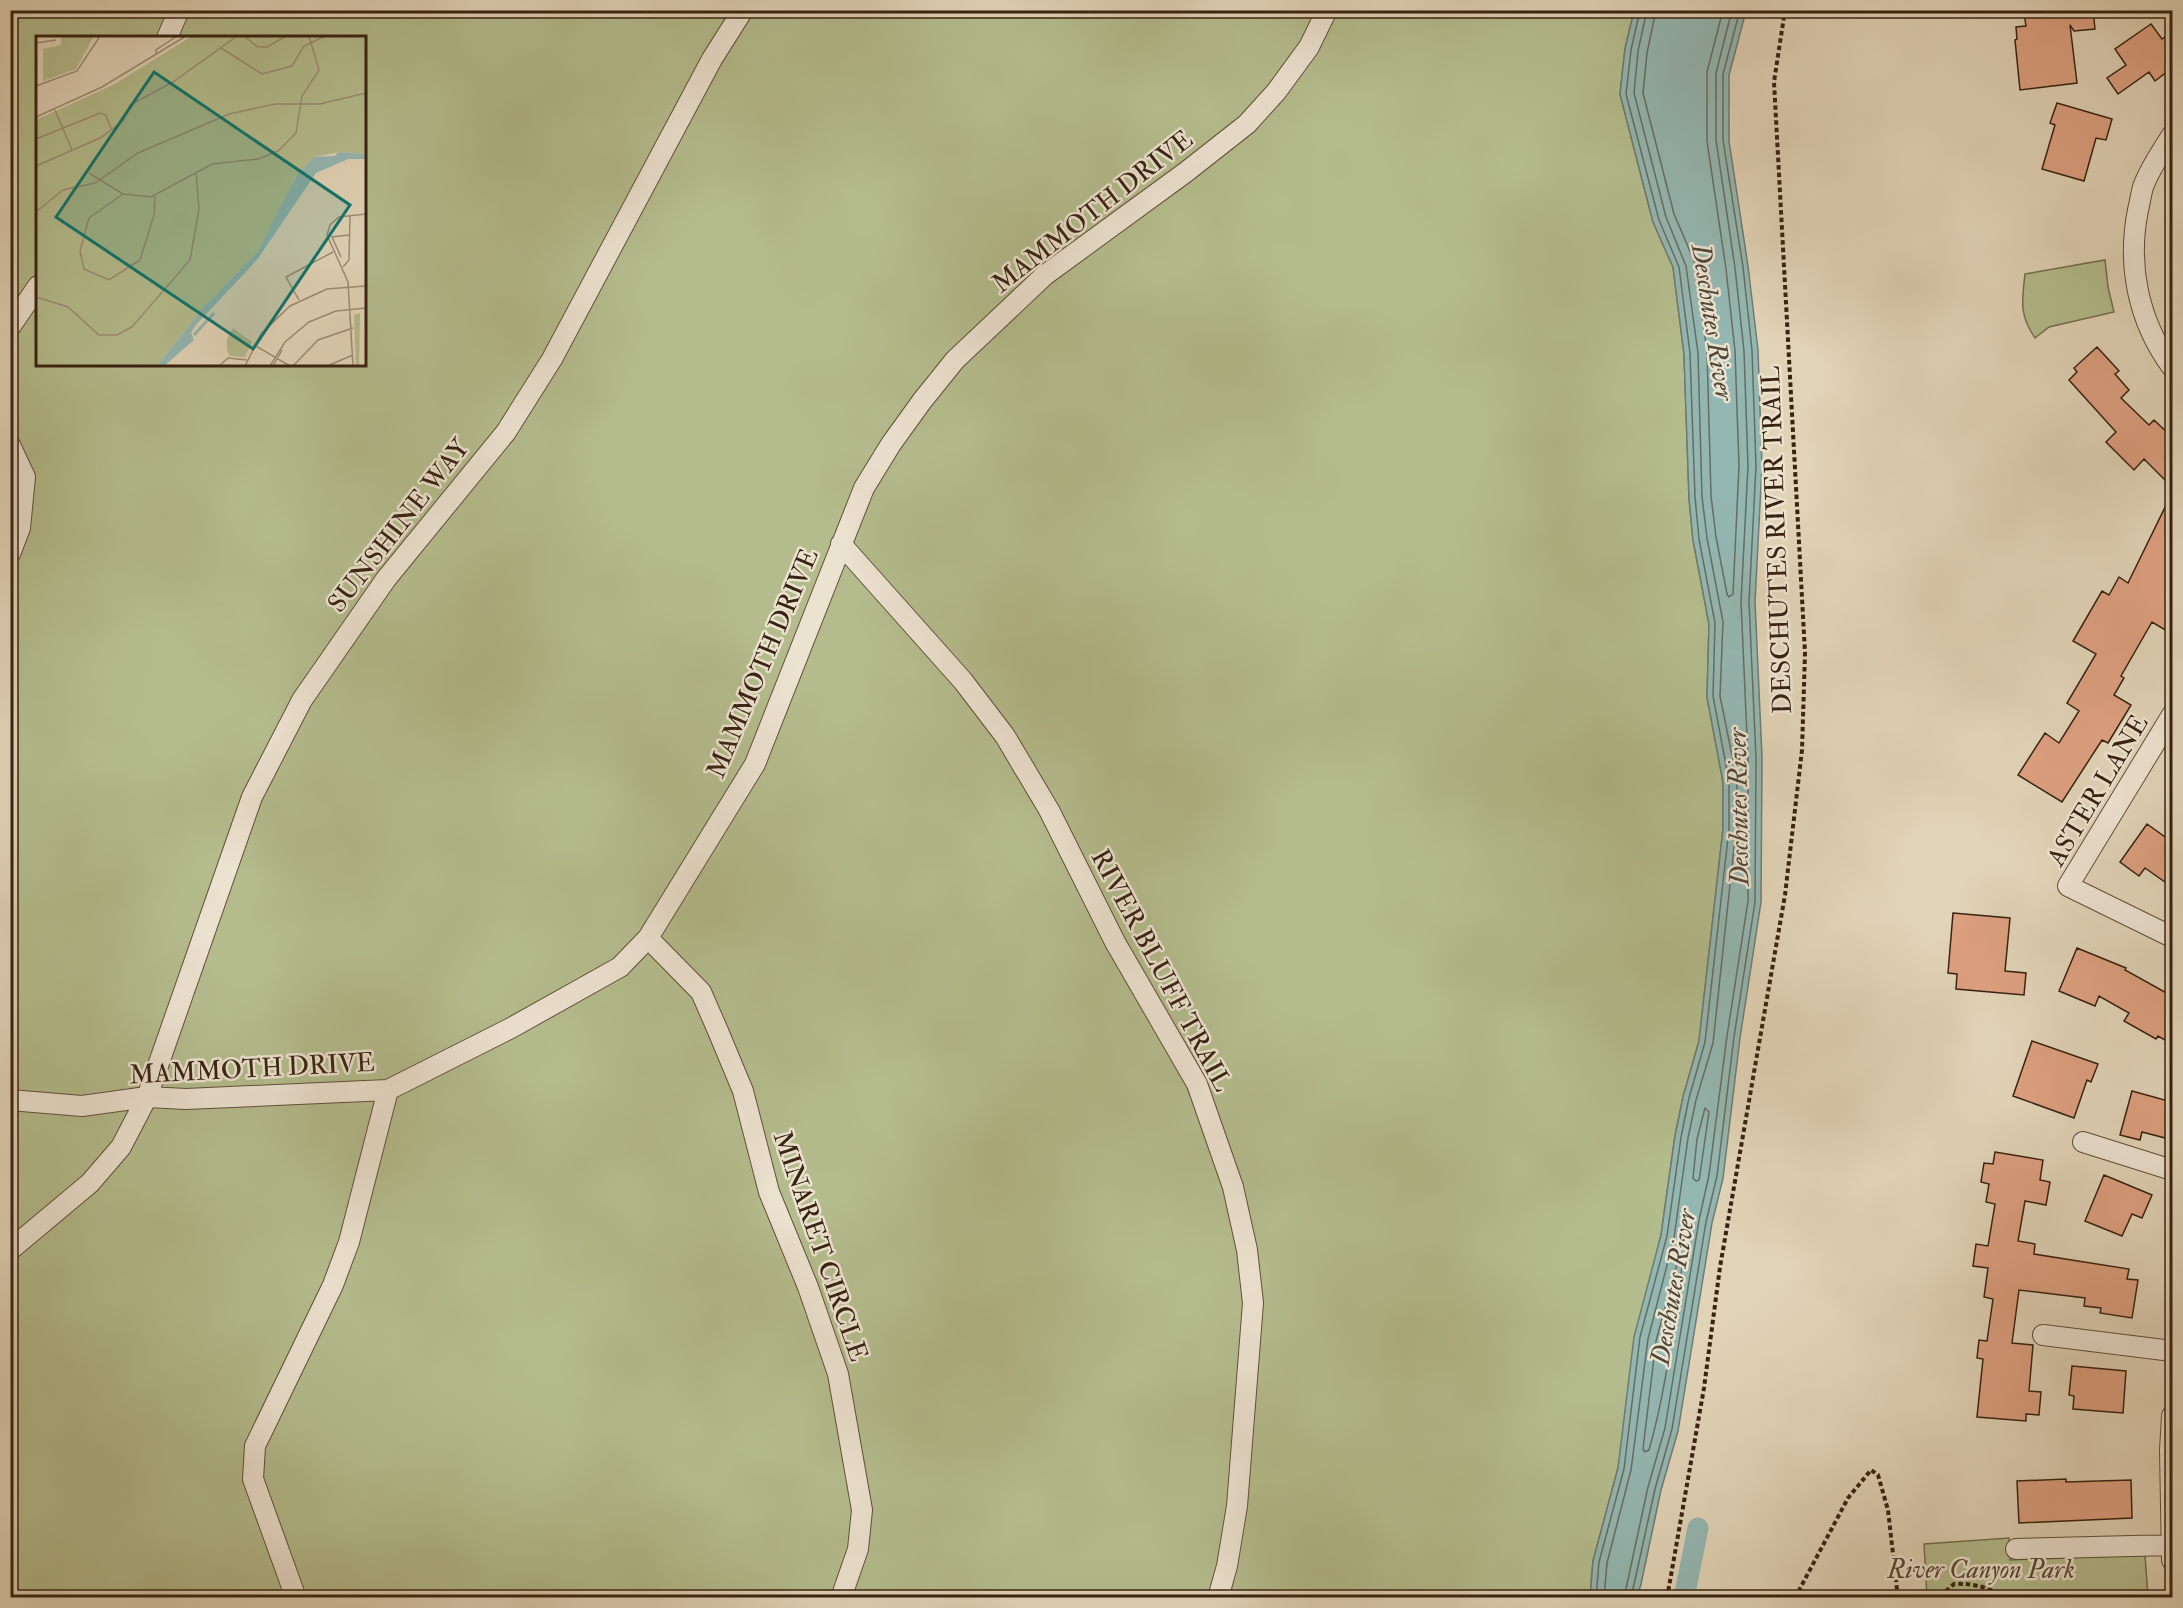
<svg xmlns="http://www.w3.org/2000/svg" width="2183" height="1608" font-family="'IM FELL Double Pica',serif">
  <rect width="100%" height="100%" fill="#e1d3b7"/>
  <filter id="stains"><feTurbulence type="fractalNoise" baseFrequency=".00333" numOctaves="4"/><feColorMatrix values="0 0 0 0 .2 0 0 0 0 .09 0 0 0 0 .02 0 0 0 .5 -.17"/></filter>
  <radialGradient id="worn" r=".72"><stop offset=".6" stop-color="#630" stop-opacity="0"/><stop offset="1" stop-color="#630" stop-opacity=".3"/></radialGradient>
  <path fill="#b4bc8d" stroke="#76704f" stroke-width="1.5" fill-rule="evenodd" d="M11,11h1623l-9,38 -5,45 33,128 20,45 11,87 5,144 4,42 16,84 -2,73 16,85v47l-24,212 -16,56 -8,39 -14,99 -43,233 -25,93 -3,36 -1579,1zM38,38h326v326h-326z
    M2105,260l3,27 6,25 -65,15 -14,11c-16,-23 -13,-37 -10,-64z
    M2009,1538l1,22 135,-5 3,42h-221l-3,-53z"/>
  <path fill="#94b7b2" stroke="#6f7c72" stroke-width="1.5" d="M1634,11h112l-17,64v66l19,125 10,84 4,116 -7,136 7,155 -1,145 -21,136 -17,140 -11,45 -34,208 -17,59 -20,94 -4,13 -47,1 3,-37 25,-93 16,-131 27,-102 14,-99 8,-39 16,-56 24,-212v-47l-16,-85 2,-73 -16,-84 -4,-42 -5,-144 -11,-87 -20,-45 -33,-128 5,-45z"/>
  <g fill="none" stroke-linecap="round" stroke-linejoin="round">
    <path stroke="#666d62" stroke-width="1.5" d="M1656,10l-9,43 -4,40 31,121 21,49 12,89 4,144 5,41 11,57 2,3 4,-3 6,-128 -4,-115 -9,-82 -19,-128v-69l16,-62
      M1705,1108l4,4 -9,62 -1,6 -3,1 -3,-3 4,-39z
      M1677,1264h4l1,3c-9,61 -16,124 -33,183l-4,2 -2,-3 13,-108z
      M1596,1598l3,-36 25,-93 16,-132 27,-101 14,-99 8,-39 16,-56 24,-213v-48l-16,-85 2,-73 -16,-84 -4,-42 -5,-144 -11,-86 -20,-47 -33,-126 5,-44 9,-40
      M1604,1598l3,-35 24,-93 17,-131 26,-101 14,-100 8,-38 17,-57 23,-214 1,-49 -17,-84 3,-74 -16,-84 -5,-41 -4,-144 -12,-87 -20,-49 -32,-124 4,-42 9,-41
      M1624,1598l24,-111 17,-59 34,-208 10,-45 18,-139 21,-135v-143l-7,-156 7,-136 -4,-115 -9,-83 -19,-128v-67l16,-63
      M1631,1598l24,-109 17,-60 34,-207 11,-46 17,-139 21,-135 1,-144 -7,-156 7,-136 -4,-116 -9,-83 -20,-127v-66l17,-64"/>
    <path stroke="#94b7b2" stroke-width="21" d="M1684,1598l14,-70"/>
  </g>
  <path fill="#dda080" stroke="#382311" stroke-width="1.5" d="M2042,10h51l2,19 -21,2 -4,-6 7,58 -57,7 -5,-50 2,-1 -1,-12 10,-1 -2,-13z
    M2151,24l11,15 4,-3 6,8v24l-17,13 -6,-9 -31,22 -11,-16 19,-13 -11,-16z
    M2057,103l55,16 -6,21 -10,-2 -12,43 -42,-12 13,-44 -5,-2z
    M2097,347l22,24 -4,3 14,16 -8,8 28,27 5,-5 18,17v50l-28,-28 -10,11 -28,-28 10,-10 -47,-52 8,-8 -3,-4z
    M2172,493v141l-20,-12 -31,54 3,2 -10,17 17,10 -23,38 -6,-3 -40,62 -44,-27 27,-42 14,10 20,-32 -12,-8 29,-49 -23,-13 29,-50 7,4 10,-18 9,6z
    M2147,824l25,18v29l-7,11 -20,-14 -6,8 -19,-14z
    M1953,913l57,5 -5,53 21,2 -2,22 -68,-6 1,-15 -9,-1z
    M2077,948l49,20 -1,2 47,26v48l-14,-8 -2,3 -32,-18 5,-8 -30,-17 -4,10 -36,-15z
    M2032,1041l66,23 -7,18 -4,-2 -13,38 -61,-22z
    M2132,1091l40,11v23l-3,14 -27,-7 -2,8 -20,-5z
    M1995,1152l48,8 -3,20 10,2 -4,23 -21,-4 -7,40 17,3 -1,10 95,15 -2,10 11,1 -6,38 -32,-5 1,-5 -17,-2 1,-8 -66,-8 -7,53 21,2 -4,46 12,1 -2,23 -13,-1v7l-49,-4 6,-58 -6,-1 2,-18 8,1 6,-42 -9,-2 4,-29 -15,-2 3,-22 12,2 7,-42 -9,-2 3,-18 -8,-2 3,-19 9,1z
    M2104,1175l48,20 -10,23 -10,-4 -10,22 -37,-15z
    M2072,1366l54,5 -3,42 -50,-4 1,-13 -5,-1z
    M2066,1479v3l65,-2 1,38 -113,5 -2,-42z"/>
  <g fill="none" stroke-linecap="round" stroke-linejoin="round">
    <g stroke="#624f3a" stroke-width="22">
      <path id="minor" d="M167,38l12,-28
        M2172,135c-10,16 -22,33 -29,52 -2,7 -3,15 -5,23 -11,55 0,111 34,157
        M10,327l28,-41
        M10,445l15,32 -5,51 -10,26
        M841,544l122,137 42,55 44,74 66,132 82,142 36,103 14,63 6,53 -16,203 -10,60 -9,32
        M2172,715l-104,171 104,51
        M648,938l53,54 17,39 25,60 26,101 39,95 30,87 24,136 -4,39 -17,49
        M10,1100l72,6 65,-9 39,2 202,-9 123,-62 109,-61 28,-29 107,-174 109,-276 27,-44 31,-43 33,-41 90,-85 141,-103 61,-48 29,-32 33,-45 18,-37
        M2083,1142l89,28
        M10,1250l80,-67 31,-36 26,-50 105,-300 50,-97 84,-121 120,-147 46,-73 160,-300 31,-49
        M2043,1335l129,16
        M2172,1416l-2,34 2,110
        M2016,1549l156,-4
        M296,1598l-43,-119 2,-33 78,-161 16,-43 39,-152"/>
    </g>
    <path stroke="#382311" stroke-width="4" stroke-dasharray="4.5 3" stroke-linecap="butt" d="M1667,1598l37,-210 16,-121 65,-372 17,-145 3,-97 -31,-571 11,-72
      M1795,1598l53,-100 23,-28 7,5 10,35 10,88
      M1943,1598l2,-6 9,-8c21,-1 35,4 53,14"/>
    <use href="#minor" stroke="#ece2d0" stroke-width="20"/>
  </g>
  <g text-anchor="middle" stroke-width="5" stroke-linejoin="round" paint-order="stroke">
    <g font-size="26" fill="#382311" stroke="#ece2d0">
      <text transform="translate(1092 211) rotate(-38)" y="9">MAMMOTH DRIVE</text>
      <text transform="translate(398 525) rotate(-52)" y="9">SUNSHINE WAY</text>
      <text transform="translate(1776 540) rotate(-92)" y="9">DESCHUTES RIVER TRAIL</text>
      <text transform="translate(762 663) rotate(-67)" y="9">MAMMOTH DRIVE</text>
      <text transform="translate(2097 790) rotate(-59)" y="9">ASTER LANE</text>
      <text transform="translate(1162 970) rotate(62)" y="9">RIVER BLUFF TRAIL</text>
      <text transform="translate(252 1068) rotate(-3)" y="9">MAMMOTH DRIVE</text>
      <text transform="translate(821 1246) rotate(71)" y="9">MINARET CIRCLE</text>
    </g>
    <g font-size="26" font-style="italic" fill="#574930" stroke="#ece2d0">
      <text x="1981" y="1578">River Canyon Park</text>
    </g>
    <g font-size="27" font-style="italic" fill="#4f4839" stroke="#ece2d0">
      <text transform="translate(1713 322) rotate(81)" y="9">Deschutes River</text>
      <text transform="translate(1738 807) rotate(-91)" y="9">Deschutes River</text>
      <text transform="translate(1673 1287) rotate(-80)" y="9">Deschutes River</text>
    </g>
  </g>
  <g transform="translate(36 36)">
    <rect width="330" height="330" fill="#e1d3b7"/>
    <path d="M25,0h33l-18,33 -33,12v-32l18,-4zM156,0h174v118l-26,-2 -26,5 -20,22 -6,19 -30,53 -56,58 -45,57h-121v-246l79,-36zM324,277l-1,53h-3l-2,-51zM197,292l19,14 -7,15 -15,-1 -3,-5v-12z" fill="#b4bc8d"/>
    <path d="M302,116l28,2v5h-18l-32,14 -59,87 -61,65 -5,8 3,7 -30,26h-7l45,-57 56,-58 39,-76 17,-18 21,-1z" fill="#94b7b2"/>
    <path fill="none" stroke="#94b7b2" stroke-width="3" d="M158,299l20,-22"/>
    <path fill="none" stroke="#9d8d75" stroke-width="1.5" d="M208,0l14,11h9l19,-11M0,7l20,-3M185,12l41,26 30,-8 12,-20 21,-10M120,19v-5l21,-14M0,50l41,-15 23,-35M19,74l17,40M0,81l66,-30 84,-51M0,103l64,-26 6,2 5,14M0,130l64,-28 23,-17 7,-16 43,-23 64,-46M53,137l34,21 28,3 61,-33 46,-5 20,-8 18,-18 6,-37 17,-26 -10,-34M87,158l-34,24 -9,33 4,18 25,11 31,-20 14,-45 1,-19M0,176l27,-22 32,-7 43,-30 91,-39 46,-10h45l46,-11M305,221l-9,-20 17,-2M307,231l6,-7 1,-45M0,261l32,10 31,28h18l15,-8 58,-67 9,-51 -3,-37M263,264l-13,-23 47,-25M218,309l36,21M183,330l9,-8 19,2M209,330l16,-32 29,-28 37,-17 39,-3M234,330l15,-24 24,-20 27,-11 30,-3M237,330l9,-16M257,330l25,-26 35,-12M291,330l26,-11M317,330l-5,-84 -21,-47 3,-10 9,-8 27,-3"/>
    <path fill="#0f766e" fill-opacity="0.15" stroke="#0f766e" stroke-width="3" d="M118,36l196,133 -97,144 -197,-132z"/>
    <rect width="330" height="330" fill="none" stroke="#382311" stroke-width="3"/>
  </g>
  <rect width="2183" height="1608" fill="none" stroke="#e1d3b7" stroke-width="36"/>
  <rect x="12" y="12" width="2159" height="1584" fill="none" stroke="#382311" stroke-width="3"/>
  <rect x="18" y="18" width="2147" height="1572" fill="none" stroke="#382311" stroke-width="1.5"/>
  <rect width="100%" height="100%" filter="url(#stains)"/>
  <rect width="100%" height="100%" fill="url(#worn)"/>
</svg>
